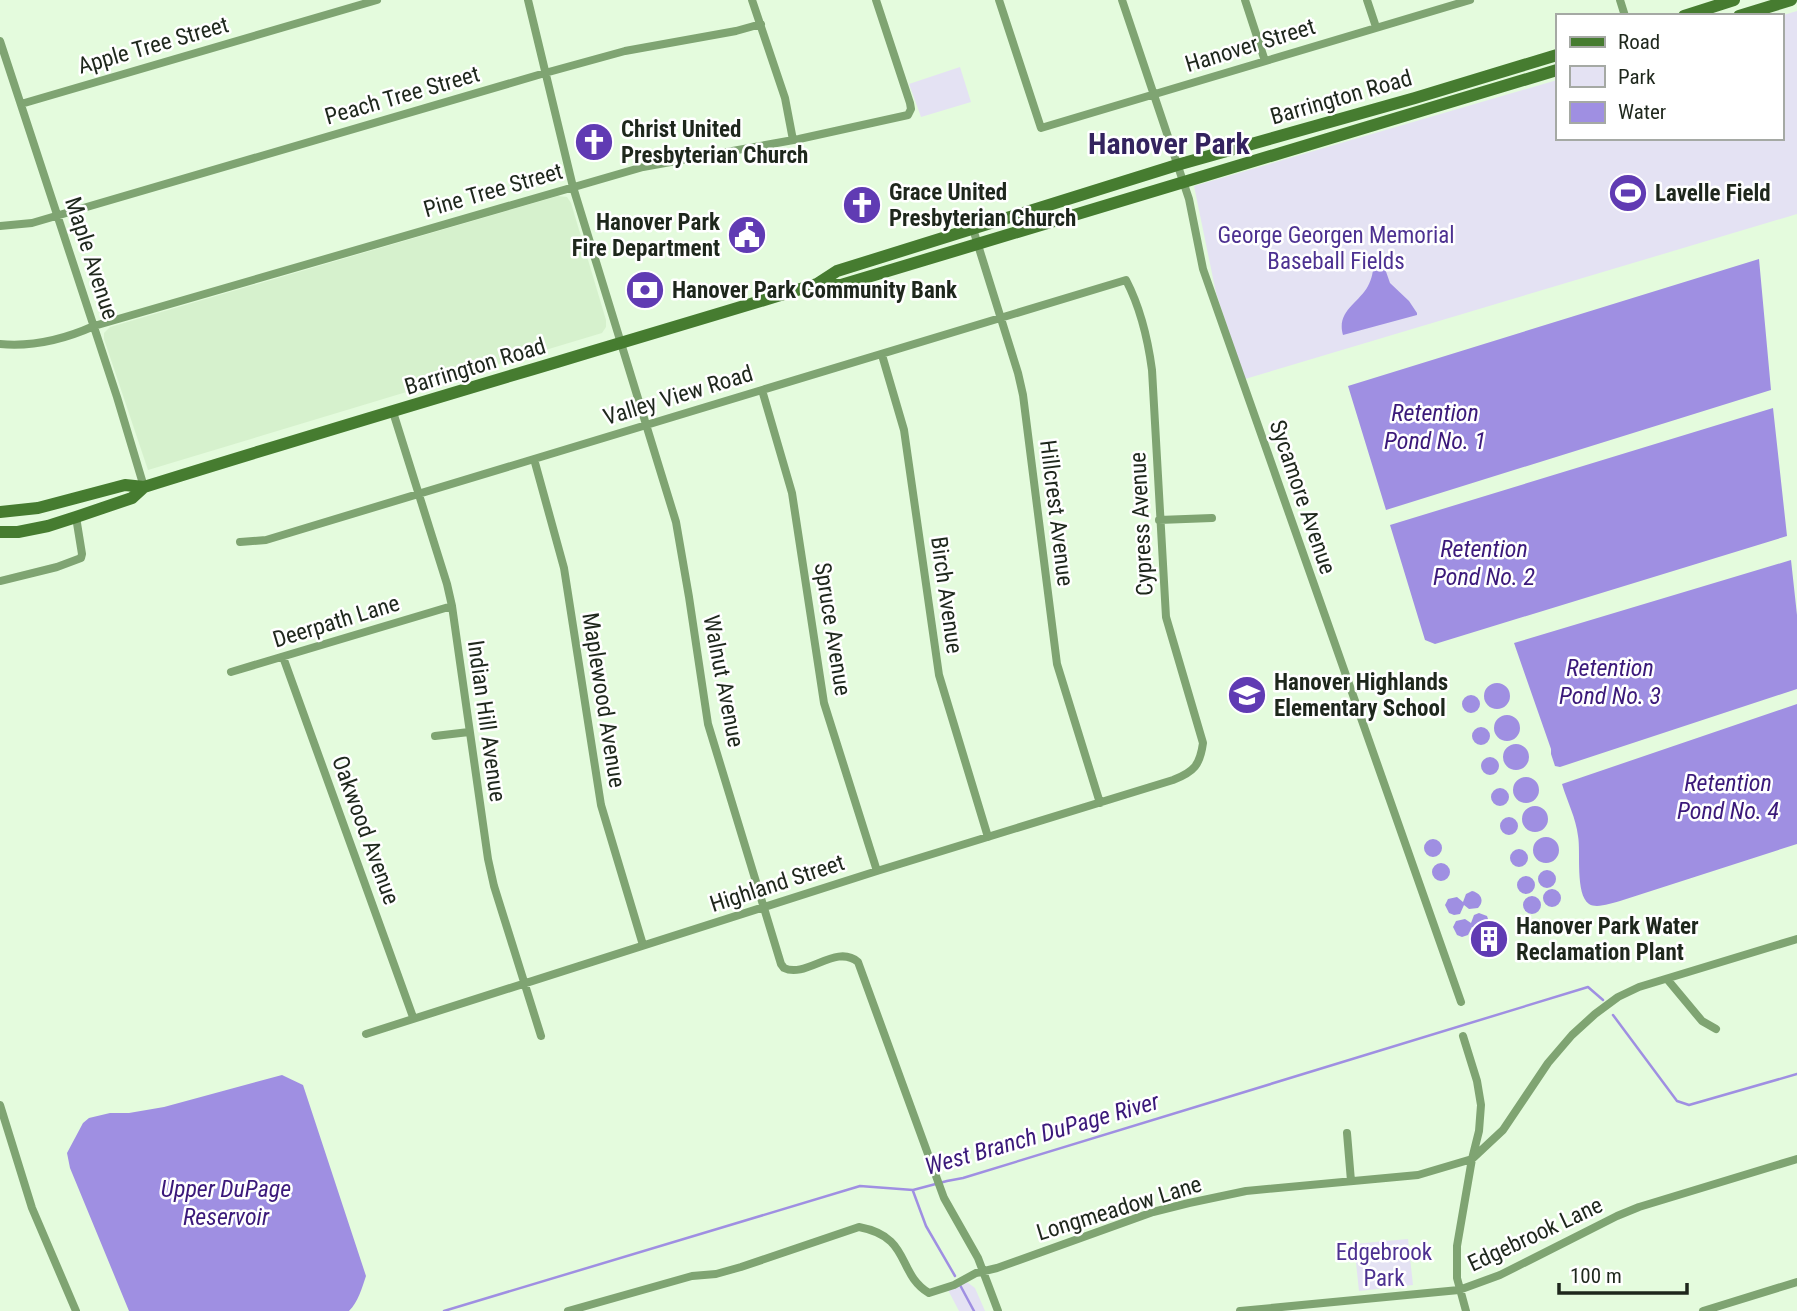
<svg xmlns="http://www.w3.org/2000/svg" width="1797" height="1311" font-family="'Roboto Condensed',sans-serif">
  <rect width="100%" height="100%" fill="#e4fbdd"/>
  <path fill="#d6f1cd" d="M558,196l9,1 4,6 35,117v7l-4,6 -454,137 -44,-131v-6l6,-6z"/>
  <path fill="#e4e2f3" d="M1797,11v203l-552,165 -29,-86 -22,-107 363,-106v58h224l-1,-122z
    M960,67l11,35 -50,15 -12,-33z
    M1408,1239l5,46 -54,6 -5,-47z
    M967,1282l8,6 10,23h-26l-11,-21z"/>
  <path fill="#9f8fe2" d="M1759,259l12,131 -385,120 -38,-124z
    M1381,261l2,2 7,20 19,18 8,12v2l-74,20c-7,-24 16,-32 25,-49 4,-7 5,-15 6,-23z
    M1773,408l14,128 -352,108 -10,-4 -35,-115z
    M1791,560l6,55v74l-237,78 -5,-1 -4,-12v-5l-37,-106z
    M1484 696a13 13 0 1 1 26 0a13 13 0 1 1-26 0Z
    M1462 704a9 9 0 1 1 18 0a9 9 0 1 1-18 0Z
    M1797,704v140l-177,57c-9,2 -23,8 -31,3 -14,-10 -8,-52 -11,-68 -2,-18 -11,-35 -16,-52z
    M1494 728a13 13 0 1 1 26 0a13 13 0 1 1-26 0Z
    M1472 736a9 9 0 1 1 18 0a9 9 0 1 1-18 0Z
    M1503 757a13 13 0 1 1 26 0a13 13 0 1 1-26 0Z
    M1481 766a9 9 0 1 1 18 0a9 9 0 1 1-18 0Z
    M1513 790a13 13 0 1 1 26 0a13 13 0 1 1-26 0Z
    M1491 797a9 9 0 1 1 18 0a9 9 0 1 1-18 0Z
    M1522 819a13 13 0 1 1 26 0a13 13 0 1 1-26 0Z
    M1500 826a9 9 0 1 1 18 0a9 9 0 1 1-18 0Z
    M1533 850a13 13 0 1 1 26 0a13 13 0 1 1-26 0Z
    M1424 848a9 9 0 1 1 18 0a9 9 0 1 1-18 0Z
    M1510 858a9 9 0 1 1 18 0a9 9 0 1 1-18 0Z
    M1432 872a9 9 0 1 1 18 0a9 9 0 1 1-18 0Z
    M1538 879a9 9 0 1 1 18 0a9 9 0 1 1-18 0Z
    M1517 885a9 9 0 1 1 18 0a9 9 0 1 1-18 0Z
    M1543 898a9 9 0 1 1 18 0a9 9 0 1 1-18 0Z
    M1472,891c9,2 13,10 6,17l-9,1 -5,-4 -4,9 -6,1 -5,-2 -4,-8 3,-6 9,-2 6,5 3,-8z
    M1523 905a9 9 0 1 1 18 0a9 9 0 1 1-18 0Z
    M1479,913l8,3 2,6 -2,5 -7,4 -8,-4 -4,8 -6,2 -5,-2 -4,-8 3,-6 9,-2 6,4 3,-8z
    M282,1075l21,10 63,191c-4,12 -8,26 -17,35h-220l-59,-143 -3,-15 16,-30 6,-5 21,-5h19l35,-6z"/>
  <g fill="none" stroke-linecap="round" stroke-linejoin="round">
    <path stroke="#9f8fe2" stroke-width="2.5" d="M1613,1015l64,86 12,4 108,-31
      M913,1191l13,35 29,50
      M960,1285l14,26
      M444,1311l416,-125 53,4 34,-9 16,-3 625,-191 15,13"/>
    <path stroke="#7fa472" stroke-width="8" d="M528,0l45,187 103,335 13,75 19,127 73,240 3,4c22,11 52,-25 74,-6l86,236 34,60 20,53
      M752,0l33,98 8,42
      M999,0l42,128 429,-128
      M1122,0l67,199 14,70 258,733
      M1245,0l20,61
      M1367,0l9,27
      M1620,0l5,16
      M0,41l117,356 27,90
      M21,104l356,-104
      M0,226l32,-3 513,-150 80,-22 111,-20 25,-7
      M973,229l45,144 5,22 34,269 43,139
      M0,344c32,3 65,-5 94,-18l549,-159 156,-28 109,-24 3,-6 -1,-6 -34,-103
      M882,355l22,75 35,245 49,162
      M762,390l30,103 32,210 53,168
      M393,412l54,172 5,22 36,253 6,27 47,150
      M534,459l30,109 37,237 42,140
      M1159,520l53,-2
      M240,542l26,-2 860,-260c14,27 22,60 26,90l14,247 37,126c-3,22 -9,29 -30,37l-296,91 -511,163
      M0,581l57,-14 24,-9 1,-4 -6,-37
      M283,657l130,360
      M231,672l221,-66
      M435,736l34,-4
      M1667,979l35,42 14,8
      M1463,1036l14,45 4,24 -2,26 -7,28 -15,87v32l9,33
      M0,1105l32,103 44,103
      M1347,1133l4,48
      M568,1311l124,-35 24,-2 25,-7 118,-40c53,10 37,46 70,66l25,-8 22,-12 21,-5 156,-56 36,-9 57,-12 172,-16 54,-16 31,-29 45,-67 24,-28 23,-21 23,-17 21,-10 158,-48
      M1240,1311l219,-21 41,-15 117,-59 22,-9 158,-48
      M1703,1311l94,-29"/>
    <path stroke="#467c30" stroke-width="12" d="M1684,16l50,-16
      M1739,16l52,-16
      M818,284l23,1 716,-215
      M0,512l38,-4 87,-23 19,2
      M0,532h18l30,-6 28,-9 56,-19 12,-11c224,-70 449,-135 673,-203l20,-13 340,-106 238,-67 142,-43"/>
  </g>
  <defs>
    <g id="church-disc" transform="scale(2.0125)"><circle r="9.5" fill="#603bb3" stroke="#fff"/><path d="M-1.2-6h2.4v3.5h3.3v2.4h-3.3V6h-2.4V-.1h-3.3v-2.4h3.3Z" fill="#fff"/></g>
    <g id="stadium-disc" transform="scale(2.0125)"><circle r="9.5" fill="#603bb3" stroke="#fff"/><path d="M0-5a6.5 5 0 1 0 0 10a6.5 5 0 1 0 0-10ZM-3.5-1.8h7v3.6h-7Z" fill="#fff"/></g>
    <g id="civic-disc" transform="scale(2.0125)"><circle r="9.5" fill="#603bb3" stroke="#fff"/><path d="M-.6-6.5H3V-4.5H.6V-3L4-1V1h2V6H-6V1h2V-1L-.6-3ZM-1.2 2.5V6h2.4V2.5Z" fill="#fff"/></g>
    <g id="bank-disc" transform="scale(2.0125)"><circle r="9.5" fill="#603bb3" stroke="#fff"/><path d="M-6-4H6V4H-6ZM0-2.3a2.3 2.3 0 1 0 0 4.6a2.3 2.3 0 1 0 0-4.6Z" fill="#fff"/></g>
    <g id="school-disc" transform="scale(2.0125)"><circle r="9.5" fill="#603bb3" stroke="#fff"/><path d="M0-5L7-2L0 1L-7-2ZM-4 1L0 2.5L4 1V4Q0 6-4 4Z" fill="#fff"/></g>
    <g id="building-disc" transform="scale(2.0125)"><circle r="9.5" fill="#603bb3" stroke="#fff"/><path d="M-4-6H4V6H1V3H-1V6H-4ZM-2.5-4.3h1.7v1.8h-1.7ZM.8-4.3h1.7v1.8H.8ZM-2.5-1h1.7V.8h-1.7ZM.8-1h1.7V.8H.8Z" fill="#fff"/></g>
  </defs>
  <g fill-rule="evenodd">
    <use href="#church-disc" x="594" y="142"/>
    <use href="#stadium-disc" x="1628" y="193"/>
    <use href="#church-disc" x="862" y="205"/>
    <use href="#civic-disc" x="747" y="235"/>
    <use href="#bank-disc" x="645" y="290"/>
    <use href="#school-disc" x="1247" y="695"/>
    <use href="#building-disc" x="1489" y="939"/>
  </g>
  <g text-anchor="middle" stroke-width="5" stroke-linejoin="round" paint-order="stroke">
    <g font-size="23" fill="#1e271c" stroke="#fff">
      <text transform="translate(153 45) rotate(-16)" y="8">Apple Tree Street</text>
      <text transform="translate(1250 45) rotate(-17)" y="8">Hanover Street</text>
      <text transform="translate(402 95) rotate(-16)" y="8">Peach Tree Street</text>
      <text transform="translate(1341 97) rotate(-16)" y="8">Barrington Road</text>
      <text transform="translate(493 190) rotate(-16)" y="8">Pine Tree Street</text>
      <text transform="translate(92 258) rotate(72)" y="8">Maple Avenue</text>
      <text transform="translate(475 366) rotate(-17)" y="8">Barrington Road</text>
      <text transform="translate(678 395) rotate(-17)" y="8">Valley View Road</text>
      <text transform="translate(1303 497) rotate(71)" y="8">Sycamore Avenue</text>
      <text transform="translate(1057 513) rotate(83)" y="8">Hillcrest Avenue</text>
      <text transform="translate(1141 524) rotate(-93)" y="8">Cypress Avenue</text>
      <text transform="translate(947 595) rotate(82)" y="8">Birch Avenue</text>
      <text transform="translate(336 621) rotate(-17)" y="8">Deerpath Lane</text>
      <text transform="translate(833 629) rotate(81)" y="8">Spruce Avenue</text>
      <text transform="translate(724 681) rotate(79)" y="8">Walnut Avenue</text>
      <text transform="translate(604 700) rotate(81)" y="8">Maplewood Avenue</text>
      <text transform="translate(487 721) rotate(82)" y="8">Indian Hill Avenue</text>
      <text transform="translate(366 830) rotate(70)" y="8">Oakwood Avenue</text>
      <text transform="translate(777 883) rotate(-18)" y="8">Highland Street</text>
      <text transform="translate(1119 1208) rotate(-17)" y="8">Longmeadow Lane</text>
      <text transform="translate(1535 1234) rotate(-25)" y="8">Edgebrook Lane</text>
    </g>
    <g font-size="23" font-weight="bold" fill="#1e271c" stroke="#fff" text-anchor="start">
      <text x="621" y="137">Christ United<tspan x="621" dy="26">Presbyterian Church</tspan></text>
      <text x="889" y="200">Grace United<tspan x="889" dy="26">Presbyterian Church</tspan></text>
      <text x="1655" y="201">Lavelle Field</text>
      <text x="720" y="230" text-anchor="end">Hanover Park<tspan x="720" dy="26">Fire Department</tspan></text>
      <text x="672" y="298">Hanover Park Community Bank</text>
      <text x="1274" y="690">Hanover Highlands<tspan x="1274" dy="26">Elementary School</tspan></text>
      <text x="1516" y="934">Hanover Park Water<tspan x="1516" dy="26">Reclamation Plant</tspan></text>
    </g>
    <g font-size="23" fill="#4d3191" stroke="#fff">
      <text x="1336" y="243">George Georgen Memorial<tspan x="1336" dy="26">Baseball Fields</tspan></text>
      <text x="1384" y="1260">Edgebrook<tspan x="1384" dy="26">Park</tspan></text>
    </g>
    <g font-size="24" font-style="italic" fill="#3b197a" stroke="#fff">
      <text x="1435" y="421">Retention<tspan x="1435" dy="28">Pond No. 1</tspan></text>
      <text x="1484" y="557">Retention<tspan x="1484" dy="28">Pond No. 2</tspan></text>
      <text x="1610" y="676">Retention<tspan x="1610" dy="28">Pond No. 3</tspan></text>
      <text x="1728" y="791">Retention<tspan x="1728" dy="28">Pond No. 4</tspan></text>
      <text transform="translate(1042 1134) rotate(-16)" y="8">West Branch DuPage River</text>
      <text x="226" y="1197">Upper DuPage<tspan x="226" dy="28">Reservoir</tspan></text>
    </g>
    <g font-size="30" font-weight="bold" fill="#33235e" stroke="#fff">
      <text x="1169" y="154">Hanover Park</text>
    </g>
  </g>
  <rect x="1556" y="14" width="228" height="126" fill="#ffffff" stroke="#a5a9a4" stroke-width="2"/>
  <rect x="1570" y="37" width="35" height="10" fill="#467c30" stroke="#a5a9a4" stroke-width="2"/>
  <text x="1618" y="49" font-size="21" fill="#1e271c">Road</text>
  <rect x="1570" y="66" width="35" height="21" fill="#e4e2f3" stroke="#a5a9a4" stroke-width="2"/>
  <text x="1618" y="84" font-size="21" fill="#1e271c">Park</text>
  <rect x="1570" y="102" width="35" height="21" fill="#9f8fe2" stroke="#a5a9a4" stroke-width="2"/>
  <text x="1618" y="119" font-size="21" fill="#1e271c">Water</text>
  <path d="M1559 1283v10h128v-10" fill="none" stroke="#1e271c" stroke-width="3.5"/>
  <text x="1570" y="1283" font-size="21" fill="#1e271c" stroke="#ffffff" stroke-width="5" paint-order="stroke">100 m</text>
</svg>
